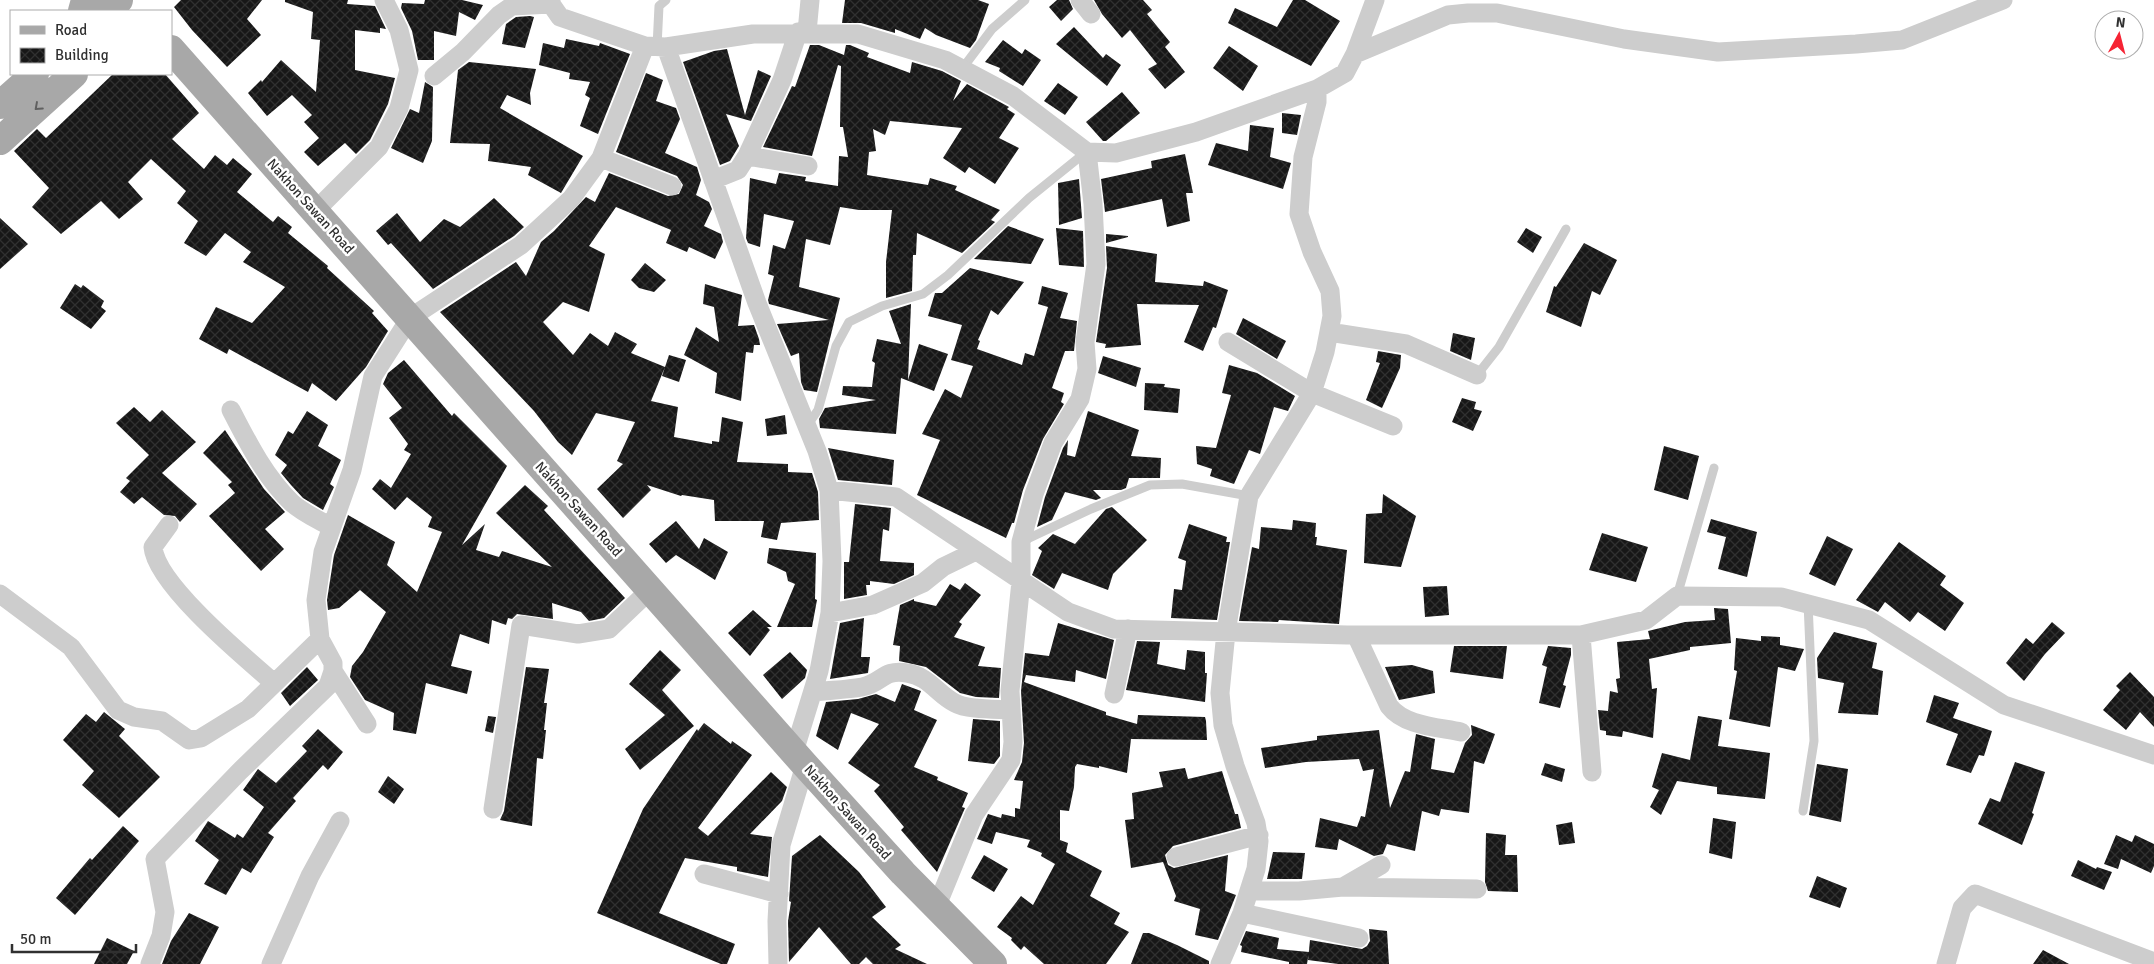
<svg xmlns="http://www.w3.org/2000/svg" width="2154" height="964" font-family="Signika,sans-serif">
  <defs>
    <pattern id="building-cross-hatch" width="8" height="8" patternUnits="userSpaceOnUse" patternTransform="scale(1.25)"><rect width="8" height="8" fill="#171717"/><path d="M0 0l8 8M0 8l8-8" fill="none" stroke="#303030"/></pattern>
  </defs>
  <rect width="100%" height="100%" fill="#fff"/>
  <path fill="url(#building-cross-hatch)" d="M181,0h81l-15,19 14,16 -34,32 -35,-37 -18,-23z
    M285,0h63l-1,4 28,2 11,23 -6,-1v5l-25,-3v40l40,8 -7,26 -18,36 -14,14 -11,-11 -27,23 -14,-14 15,-14 -15,-16 8,-7 -20,-20 -25,21 -19,-23 13,-13 1,2 19,-22 35,32 4,-52 -9,-1 2,-27 -28,-10z
    M425,0h37l21,5 -8,15 -16,-8 -3,24 -22,-5v29h-16l-6,-29 -11,-23 1,-5 22,1z
    M845,0h133l11,4 -13,36 -6,8 -34,-13 -11,-7 -5,11 -25,-10v4l-34,-10h-19z
    M1057,0h12l4,9 -12,12 -12,-14z
    M1094,0h49l9,10 -5,4 23,28 -5,5 20,25 -20,17 -17,-20 9,-5 -27,-34 -8,8 -20,-24z
    M1293,0h12l35,21 -29,45 -83,-43 7,-15 42,19z
    M530,16l4,1 -9,31 -23,-4 4,-20 10,-7z
    M1074,27l29,31 3,-4 15,11 -14,21 -51,-42z
    M566,39l33,7 1,-3 30,11 -32,80 -18,-8 10,-28 -5,-3 5,-13 -21,-3 1,-6 -31,-8 4,-22 21,5z
    M1003,40l19,14 3,-5 16,11 -18,26 -24,-15 1,-3 -15,-6z
    M810,45h9l25,10 2,-10h4l19,8 -2,4 43,16 2,-11 30,9 19,10 -8,20 14,-17 42,23 -2,2 8,5 -16,24 20,10 -24,36 -26,-17 -4,6 -22,-15 19,-30 -72,-7 -5,14 -12,-6 3,22 -7,1 -2,23 61,10 2,-7 27,8 -2,4 45,20 -9,10 4,2 -33,31 -45,-20 -1,22h-3l-1,36 -26,7v-36l6,-52h-33l-19,-3 -10,38 -24,-6 -7,48 41,11 -23,94 -13,-2 -3,-8 -2,-29 -8,3 -14,-32 52,-4 -60,-16 -1,-4 6,-24 -6,-2 5,-29 12,4 9,-28 -30,-7 -4,33 -12,-4 -2,-5 4,-60 26,6 3,-11 27,4 -1,4 33,5 1,-30 9,1 -5,-30h-3l1,-61 -3,-1 -26,91 -49,-9 29,-61 3,1z
    M1229,46l29,20 -15,25 -30,-23z
    M727,49l18,66 13,-45 13,6 -20,45 -25,-7 13,32 -9,15 -10,4 -37,-103 31,-11z
    M469,62l67,7 -6,24 1,12 -24,-10 -7,13 83,48 -22,37 -33,-18 3,-8 -43,-6 2,-17 -40,-1 8,-73z
    M646,73l17,7 -7,21 20,7 4,11 -15,34 32,14 4,13 -5,15 13,7 3,7 -8,17 17,8 2,8 -8,17 -26,-12 -2,5 -21,-9 5,-13 -55,-23 -27,39 16,8 -16,58 -26,-10 -20,20 30,33 17,-22 18,13 7,-14 22,12 -6,9 34,14 -14,34 27,6 -4,30 38,7v-3l7,1 3,-25 21,5 -6,40 51,2v8l24,1 6,19 1,28 -38,3 -4,17 -16,-3 3,-16h-49l-1,-21 -32,-5 -1,1 -34,-11 4,5 -28,28 -26,-29 26,-25 -6,-3 18,-39 -39,-9 -24,42 -14,-13 -24,-31 -94,-99 76,-50 10,14 15,-34 13,-11 32,-34 9,5 14,-29 59,23 11,-2 4,-9 -6,-9 -61,-24z
    M113,74h52l34,39 -27,26 32,30 11,-14 12,10 6,-7 19,16 -15,18 36,30 5,-6 14,11 -4,6 40,33 -1,2 47,43 -2,2 16,18 -22,36 -30,34 -24,-18 -4,9 -79,-43 -2,5 -28,-15 17,-32 36,16 33,-36 -42,-25 8,-10 -26,-19 -19,23 -22,-13 14,-22 -21,-18 9,-12 -35,-32 -23,23 15,17 -24,20 -18,-18 -40,33 -29,-27 17,-19 -35,-37 23,-22 9,9z
    M425,82l8,5 -1,54 -9,22 -32,-15 19,-39 9,4z
    M1058,83l20,14 -13,18 -21,-14z
    M1122,92l18,21 -34,28h-3l-17,-19z
    M1282,113l19,2 -4,20 -15,-2z
    M1250,125l24,3 -4,29 21,6 -8,26 -75,-24 8,-22 32,8z
    M1185,154l8,39h-7l4,28 -23,6 -5,-28 -57,13 -4,-33 51,-11 -1,-7z
    M1079,179l3,39 -23,7 -1,-42z
    M494,198l30,29 -10,9 -81,53 -42,-46 -3,2 -12,-14 21,-18 23,29 24,-23 16,8z
    M0,218l28,26 -28,25z
    M1008,226l36,13 -13,25 -57,-5z
    M1056,228l27,3 1,36 -25,-2z
    M1526,228l16,9 -9,16 -16,-11z
    M1106,234l22,2v1l-22,6z
    M1584,243l33,17 -17,35 -8,-4 -11,36 -35,-15 8,-26 2,1z
    M1106,246l51,8 -2,28 48,4 1,-5 24,9 -12,38 -3,-1 -10,24 -19,-9 15,-37 -62,-1 4,41 -36,3 1,-4 -10,-2 11,-74z
    M645,263l21,17 -12,12 -15,-4 -8,-8z
    M970,268l54,14 -26,33 -7,-5 -13,30 2,1 -3,8 45,16 3,-12 9,3 14,-49 -10,-3 4,-18 26,7 -8,25 17,3 -3,30h-9l-13,37 12,5 -3,9 3,2 -21,35 -20,51 -9,33h-2l-6,15 -89,-43 23,-55 -18,-6 23,-45 16,9 12,-32 -22,-6 11,-35 -34,-9 7,-23h7z
    M75,284l6,4 2,-3 21,16 -3,6 5,4 -15,18 -31,-21z
    M705,284l37,11 -4,31 16,-1 5,14 1,6h-6l-1,8 -7,-1 -5,49 -26,-8 2,-20 -33,-18 12,-28 23,15 -5,-35 -11,-3z
    M911,304l-3,76 11,-36 29,10 -14,37 -33,-13 -5,56 -76,-6 -1,-9 6,-11 51,-8 -34,-5 1,-9 29,1 3,-24 -3,-2 5,-22 24,5 -12,-33z
    M1243,318l43,23 -9,18 -41,-25z
    M1453,333l22,5 -4,22 -21,-9z
    M1378,351l23,4 -1,13 -18,40 -16,-8 14,-37 -4,-1z
    M669,355l17,5 -7,22 -17,-6z
    M1103,356l38,12 -5,19 -38,-14z
    M404,360l48,56 2,-3 53,53 -45,79 23,-21 -9,26 23,7 3,-6 50,16 -56,-54 29,-28 23,21 -4,4 81,88 -21,20 -15,3 -8,-9 -29,-9 1,16 -36,-5 -5,5 -4,-1 -2,7 -14,-5 -3,24 -29,-10 -9,32 21,5 -5,23 -41,-11 -10,51 -23,-4 1,-17 -29,-13 -15,-23 2,-11 11,-14 23,-40 -26,-22 -21,18 -11,2 -1,-10 7,-45 14,-40 47,27 -8,23 30,27 25,-60 -14,-5 4,-10 -25,-20 -12,13 -23,-21 8,-10 11,9 20,-34 -7,-4 4,-6 -19,-26 13,-10 -19,-24 5,-11z
    M1229,365l28,8 38,23 -7,15 -14,-4 -14,47 -11,-4 -15,34 -24,-8 2,-7 -15,-5 -1,-18 20,2 15,-53 -9,-2z
    M1145,383l20,1 -1,3 16,2 -2,24 -34,-3z
    M1462,398l14,4 -2,7 8,2 -9,20 -21,-9z
    M134,407l16,15 12,-12 34,32 -34,31 35,31 -17,18 -5,-6 -11,-1 -22,-18 -8,7 -14,-12 10,-11 -4,-3 23,-23 -33,-32z
    M307,411l21,14 -10,21 23,14 -11,24 4,3 -11,23 -20,-12 -12,-13 -10,-12 6,-8 -12,-10 13,-24 5,3z
    M1088,411l51,19 -8,26 30,2 -1,20h-31l-3,10 -5,2h-28l8,8 -5,2 -31,-8 -13,28 -15,7 8,-30 18,-49 5,-8 -1,15 8,2z
    M785,415l2,19 -20,2 -2,-17z
    M225,430l39,59 21,23 -20,17 19,20 -23,22 -52,-55 26,-23 -7,-8 4,-3 -29,-29z
    M1664,446l35,10 -11,44 -34,-10z
    M828,448l66,12 -2,25 -54,-5z
    M1383,494l33,22 -15,51 -37,-4 2,-49 16,-1z
    M855,504l36,4 -2,23 -6,-2 -3,32 34,2v12l-20,9 -24,-3v4h-4l1,10 -23,4v-37h5z
    M1112,507l35,33 -34,34 -5,16 -46,-17 -8,16 -22,-14 10,-24 -4,-3 15,-14 22,10 31,-35z
    M1711,519l46,13 -10,45 -29,-8 8,-32 -19,-5z
    M1293,520l23,3 -1,14h2l-1,8 31,5 -8,74 -60,-4 -1,2 -39,-1 13,-74 7,2 2,-22 31,3z
    M676,521l23,28 5,-11 24,14 -13,28 -39,-25 -10,8 -17,-19z
    M1189,524l38,13 -1,5h4l-13,78 -46,-2 3,-29 8,1 4,-29 -8,-3z
    M1602,533l46,14 -12,35 -47,-12z
    M1827,536l26,13 -18,37 -26,-12z
    M1899,542l47,34 -6,9 24,18 -19,28 -27,-19 -8,10 -25,-20 -7,10 -22,-12z
    M769,548l47,5 -1,46 2,1 -5,27h-35l18,-43 -7,-3 -2,-9 -19,-9z
    M965,583l16,12 -22,27 3,2 -8,13 31,10 -7,19 23,2 -2,30 -23,-1 -16,-4 -34,-26 -27,-6 1,-15 -7,-1 7,-40 14,-6v2l22,5 14,-22 10,6z
    M1447,586l2,29 -24,2 -2,-30z
    M1714,608l14,1 3,34 -41,4v3l-41,9 3,30 5,-1 -4,50 -30,-7 -1,6 -16,-2v-4l-6,-1 -2,-20 10,1 2,-20 8,2 -2,-14 4,-1 -3,-36 33,-3 -2,-8 37,-9 30,-2z
    M753,610l19,17h-5l3,3 -20,26 -22,-23z
    M864,618l-3,39h9l-2,16 -38,6 10,-56z
    M2052,622l13,11 -20,21 -21,27 -18,-18 20,-25 7,6z
    M1058,623l56,17 -8,39 -30,-9 -1,12 -49,-7 -2,7 82,30v3l31,9 1,-9 67,2 1,4 1,19 -76,-1 -4,34 -28,-7v2l-22,-4 -2,3 -1,20 -5,24 -9,-1v30l8,3 -2,9 36,19 -12,25 30,17 -6,11 15,8 -23,32h-62l-20,-18 -3,4 -10,-10 1,-2 -15,-11 24,-31 12,9 22,-41 -14,-8 1,-3 -15,-6 3,-7 -34,-8 -4,12 -15,-5 11,-25 13,4 1,-4 13,3v-9l5,1 3,-28 -9,-1 8,-18 2,-19 -3,-52 4,-38 24,3z
    M1834,632l43,11 -5,25 11,3 -5,44 -40,-2 6,-30 -26,-5 -1,-20z
    M1761,636l19,1v8l24,4 -9,22 -17,-4 -8,60 -41,-8 8,-48 -3,-1 2,-32 25,3z
    M1137,641l23,1 -3,22 28,6 2,-20 18,2v21h2l-2,29 -79,-12z
    M1454,646h53l-4,33 -53,-7z
    M1548,646l23,2v7l-8,30 3,1 -6,22 -21,-5 8,-36 -5,-2z
    M660,650l21,20 -19,20 32,36 -54,44 -15,-21 40,-34 -36,-31z
    M790,652l17,18 -2,8 -23,21 -19,-24z
    M1412,665l21,6 2,22 -36,7 -14,-33z
    M307,667l11,13 -28,26 -9,-13z
    M526,667l23,2 -5,34h3l-3,27h2l-3,29 -6,-1 -5,68 -32,-6 4,-9z
    M2130,672l24,25v30l-14,-15 -14,18 -23,-20 17,-20 -4,-4z
    M902,684l19,7 -7,19 23,10 -23,47 24,10 -1,3 31,13 -6,14 3,1 -28,64 -36,-42 3,-3 -30,-36 6,-6 -32,-22 31,-39 -28,-11 -13,37 -22,-14 10,-34 32,-3 18,-5 19,8z
    M1934,695l25,8 -6,15 39,13 -8,25 -5,-1 -8,18 -25,-8 12,-31 -32,-12z
    M104,712l21,17 -6,7 41,41 -41,41 -37,-33 12,-14 -31,-31 23,-26 10,8z
    M488,716l8,1 -3,16 -8,-2z
    M1698,716l24,4 -4,26 52,7 -5,46 -48,-5v-7l-40,-6 -16,34 -11,-8 9,-17 -7,-3 10,-34 28,7z
    M973,719l27,2v35l-6,8 -26,-3z
    M704,723l27,21 1,-3 20,14 -54,73 10,8 63,-64 16,15 -5,14 -32,33 22,3 -4,40 -31,-6v-4l-52,-9 -26,55 76,31 -8,20h-6l-124,-51 46,-104 54,-80 1,2z
    M1471,725l24,9 -11,30 -10,-3 -5,52 -28,-4 -2,7 -17,-5 -7,40 -28,-7 -4,10 -9,2 -35,-17 -2,11 -22,-3 5,-29 37,9 4,-11 4,1 9,-48 -11,2 -4,-12 -53,3 -41,6 -4,-20 56,-8v-4l62,-6 11,78 15,-37 5,1 6,-38 19,5 -4,30 23,4 11,-30 7,-8z
    M318,729l25,23 -15,18 -5,-5 -30,33 3,3 -28,32 6,4 -23,36 -9,-5 -16,27 -22,-11 15,-24 -24,-19 13,-20 27,17 2,-4 6,4 21,-31 -21,-17 15,-21 18,14 31,-32 -5,-5z
    M2015,762l30,10 -13,41 2,1 -12,31 -44,-21 12,-26 10,4z
    M1545,763l20,6 -3,13 -21,-7z
    M1817,764l31,5 -7,53 -32,-7z
    M1185,768l3,11 34,-8 13,43h3l3,14 -68,18 -8,9 3,10 6,3 54,-13 -3,36 11,4 -18,45 -23,-5 5,-26 -26,-8 2,-5 -13,-34 -32,6 -6,-48 9,-1 -2,-26 31,-6 -4,-15z
    M388,776l16,13 -10,15 -16,-12z
    M1713,818l23,4 -4,37 -23,-6z
    M1572,822l3,21 -16,2 -3,-20z
    M123,826l16,15 -64,74 -19,-17 34,-40 2,2z
    M1486,833l20,2 -1,20h12l1,37 -30,-1 -3,-9z
    M820,835l39,37 27,35 -14,10 29,28 -6,4 32,15h-54l-7,-7 -7,7h-8l-32,-37 -30,35 -1,-41 3,-19 -2,-1 3,-45z
    M2116,835l16,7 3,-7 19,9v22l-3,7 -30,-14 -3,10 -14,-5z
    M1273,852l32,1 -3,26h-35z
    M984,855l24,14 -14,23 -23,-14z
    M2078,860l18,9 1,-2 15,5 -8,18 -33,-14z
    M1817,876l30,12 -7,20 -31,-11z
    M189,913l30,14 -19,37h-38l9,-23z
    M1369,929l18,2 2,33h-51l-30,-4 2,-20 52,9 5,-3 3,-5z
    M1246,931l33,7 -2,11 32,3 -2,12h-18v-2l-48,-10 1,-6 -2,-1z
    M1143,933h6l28,12 32,16v3h-78z
    M107,938l27,13 -7,13h-33z
    M2043,950l26,14h-36z"/>
  <g fill="none" stroke-linecap="round" stroke-linejoin="round">
    <path stroke="#cdcdcd" stroke-width="9" d="M657,47l2,-41 7,-6
      M962,69l30,-40 33,-29
      M1477,375l22,-28 67,-118
      M807,426l11,-16 18,-64 13,-24 33,-16 41,-12 25,-19 81,-77 57,-46
      M1023,541l68,-32 59,-24 32,-1 67,12
      M1677,596l37,-128
      M1803,811l11,-70 -6,-138"/>
    <path stroke="#cdcdcd" stroke-width="19" d="M551,0v4l9,13 85,29 21,1 87,-13h105l87,26 68,36 74,56 29,1 80,-21 121,-43 28,-16 10,-19 20,-54
      M1080,0l11,14
      M807,32l3,-32
      M666,47l91,256 60,148 12,39 3,71 -2,52 -11,58 -25,81
      M1355,54l93,-39 20,-2h29l127,26 94,13 138,-8 46,-4 101,-40
      M434,76l29,-24 36,-37 13,-9 39,-2
      M747,156l61,10
      M601,158l71,28
      M713,180l25,-10 9,-14 35,-76 16,-48
      M315,211l64,-64 20,-39 10,-38 -10,-40 -15,-30
      M1329,332l77,12 71,31
      M1228,342l84,51 81,33
      M231,410c17,33 34,67 61,93 11,10 27,17 39,24
      M829,490l67,7 172,115 46,17 233,6h234l65,-15 31,-24 104,1 88,23 135,85 150,50
      M169,525l-16,22c3,37 91,110 121,136
      M0,594l71,53 47,63 16,7 28,4 27,19 12,-2 47,-29 72,-70
      M830,613l43,-8 50,-22 20,-16 33,-16
      M1356,635l33,71c15,20 49,21 72,26
      M1581,635l11,137
      M333,671l34,53
      M813,692c16,-2 33,-2 49,-5 21,-4 20,-18 45,-14 22,3 30,21 48,30 12,7 42,6 56,7
      M1114,694l14,-65
      M493,809l28,-184 57,9 31,-5 41,-39
      M1176,857l83,-22
      M704,874l75,20
      M1343,887l134,2
      M1249,891h50l44,-4 38,-22
      M936,908l38,-93 37,-55 2,-18 -3,-51 11,-110v-39l13,-48 19,-51 27,-44 7,-30 -2,-27 11,-78 -3,-60 -6,-52
      M1242,913l117,25
      M150,964l11,-28 4,-24 -10,-53 84,-87 89,-86 5,-15v-8l-13,-24 -4,-39 7,-48 29,-82 21,-94 37,-58 111,-73 50,-46 30,-41 44,-112
      M271,964l39,-88 30,-55
      M778,964l-1,-43 4,-76 24,-80
      M1220,964l22,-51 14,-44 3,-28 -3,-18 -21,-57 -12,-41 -3,-32 6,-61 23,-136 63,-103 13,-41 7,-36 -2,-25 -18,-39 -13,-38 4,-57 14,-55v-13
      M1946,964l16,-56 13,-14 179,68"/>
    <path stroke="#a8a8a8" stroke-width="28" d="M82,11l3,-11
      M106,11l13,-11
      M171,49l634,716 98,108 90,91
      M0,105l35,-31
      M0,141l74,-67"/>
  </g>
  <defs><path id="oneway-chevron" d="M-2-3.5L2.5 0L-2 3.5" fill="none" stroke-width="1.6" stroke-linecap="round" stroke-linejoin="round" transform="scale(1.25)"/></defs>
  <use stroke="#606060" href="#oneway-chevron" transform="translate(38 107) rotate(138)"/>
  <g text-anchor="middle" stroke-width="5" stroke-linejoin="round" paint-order="stroke">
    <g font-size="14" fill="#303030" stroke="#fff">
      <text transform="translate(311 206) rotate(48)" y="5">Nakhon Sawan Road</text>
      <text transform="translate(579 509) rotate(48)" y="5">Nakhon Sawan Road</text>
      <text transform="translate(848 812) rotate(48)" y="5">Nakhon Sawan Road</text>
    </g>
  </g>
  <rect x="10" y="10" width="162" height="65" fill="#ffffff" stroke="#acacac"/>
  <rect x="20" y="26" width="25" height="8" fill="#a8a8a8" stroke="#acacac"/>
  <text x="55" y="35" font-size="15" fill="#303030">Road</text>
  <rect x="20" y="48" width="25" height="15" fill="url(#building-cross-hatch)" stroke="#acacac"/>
  <text x="55" y="60" font-size="15" fill="#303030">Building</text>
  <g transform="translate(2119 35) rotate(7)"><circle r="24" fill="#ffffff" stroke="#acacac"/>
  <path d="M0-4L9 19L0 12L-9 19Z" fill="#f62434"/>
  <text y="-8" font-size="14" font-weight="bold" text-anchor="middle" fill="#303030">N</text>
  </g>
  <path d="M12 944v8h124v-8" fill="none" stroke="#303030" stroke-width="2.5"/>
  <text x="20" y="944" font-size="15" fill="#303030" stroke="#ffffff" stroke-width="4" paint-order="stroke">50 m</text>
</svg>
